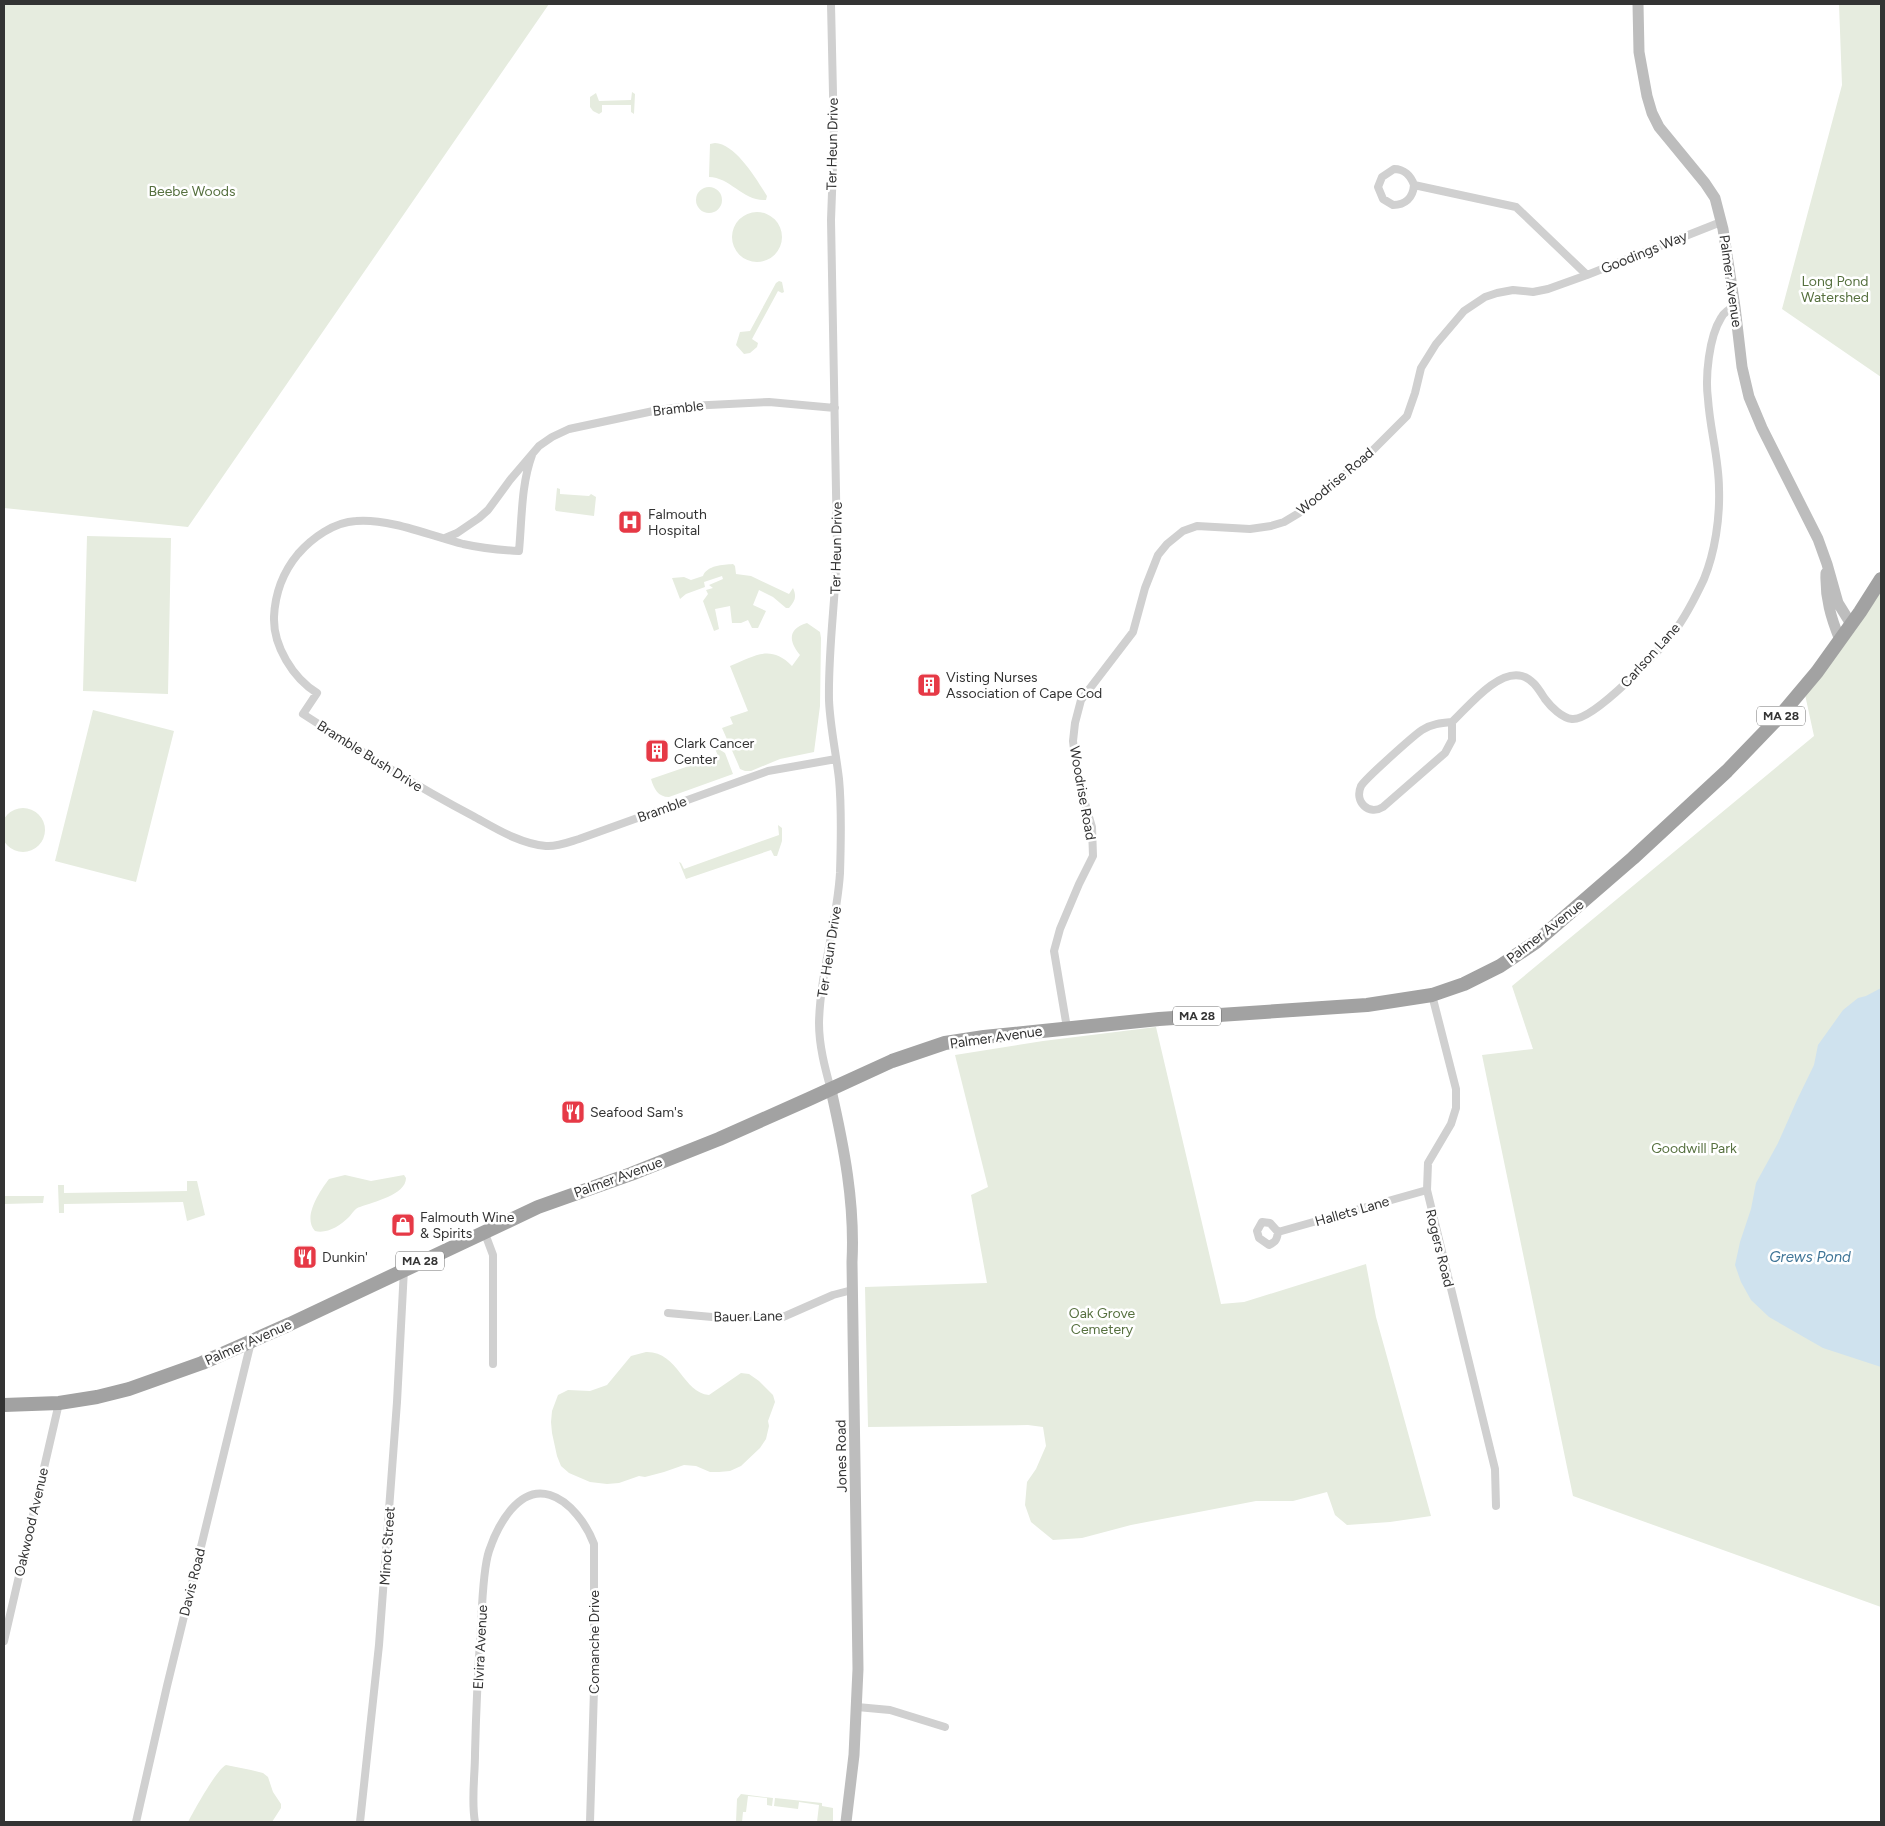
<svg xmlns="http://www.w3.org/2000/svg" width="1885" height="1826" font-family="Figtree,sans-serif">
  <rect width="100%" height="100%" fill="#fff"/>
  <path fill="#e6ecdf" d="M4,4h545l-361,523 -184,-19z
    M1839,4h42v373l-99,-68 60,-224z
    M632,92l3,2 -1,20 -3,-2v-7h-29v7l-3,2 -6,-3 -3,-4v-10l6,-4 3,8 32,-1z
    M715,143c21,1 42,37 52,53l-1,4c-22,2 -36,-23 -57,-23l1,-33z
    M696 200a13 13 0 1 1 26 0a13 13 0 1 1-26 0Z
    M732 237a25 25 0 1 1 50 0a25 25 0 1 1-50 0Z
    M779,281l3,1 2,10 -2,1 -4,-2 -26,48 6,4 -1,4 -7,6 -6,1 -8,-9 4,-13 10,-1 26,-48z
    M557,488l3,1v5l29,2 2,-2 5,3 -2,19 -38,-5 -1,-2z
    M87,536l84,2 -3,156 -85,-3z
    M733,564l2,2 1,8 15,2 38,18 4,-6c4,9 2,13 -4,20h-3l-13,-11 -14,-7 -6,15 13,6 -8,17h-6l-4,-8 -7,3h-9l-2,-17 -15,3 4,20 -5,2 -11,-30 5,-7 -2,-4 7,-2 -4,-3 14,-6 -1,-3 -18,6 1,5 -19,7 -6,5 -8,-21 12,-1 7,3 12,-4c4,-11 20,-11 30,-12z
    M1881,572v1035l-308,-111 -91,-441 51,-6 -21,-63 302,-250 -10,-46z
    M807,623l13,9 1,6 -1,68 -6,46 -34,7 -29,12h-6l-5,-2 -2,-5 -16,-36 11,-4 -3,-7 18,-6 -18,-45c25,-10 40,-22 62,0l8,-11c-11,-13 -13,-26 7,-32z
    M93,710l81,21 -38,151 -81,-21z
    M714,746l11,7 8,21 -64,23c-11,0 -15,-8 -18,-18l67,-23z
    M1 830a22 22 0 1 1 44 0a22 22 0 1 1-44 0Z
    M778,825l4,3v13l-5,15h-3l-3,-6 -85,29 -7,-17 2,1 3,6 95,-34z
    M1156,1027l65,277 23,-2 122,-38 10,53 55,199 -41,6 -43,3 -12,-10 -8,-23 -34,9h-37l-125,24 -49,13 -29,2 -22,-18 -6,-17 2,-23 9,-13 10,-23 -3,-19 -15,-2 -160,2 -3,-140 122,-4 -16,-88 17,-8 -33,-132 88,-14z
    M345,1175l26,6 33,-6 2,3c0,17 -33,24 -46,29 -5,1 -8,7 -11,10 -9,9 -22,17 -34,14 -13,-14 5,-40 14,-52z
    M187,1181h10l8,34 -18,6 -4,-19 -119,2v9h-5l-1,-28h6v8l123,-2z
    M4,1196h40l-1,7 -39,1z
    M646,1352c32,-1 37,41 63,43l32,-22 8,1 10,7 14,14 2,7 -7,19 1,5 -3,13 -6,9 -19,18 -11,5 -11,1h-9l-14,-6 -12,-1 -20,7 -19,5 -6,-1 -20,7 -12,1 -17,-2 -21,-9 -8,-7 -4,-10 -5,-23 -1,-11 1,-11 6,-16 10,-5 22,1 17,-6 24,-29z
    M226,1765l25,5 12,3 5,4 5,15 8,12v4l-9,14h-84c6,-11 28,-52 38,-57z
    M741,1794l32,4 -1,8 -5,-1v-7l-19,-2 -2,16h-3l-1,10h-6l1,-23z
    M775,1798l47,5v3l11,2v14h-16l2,-17 -20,-3 -1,7 -24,-3z"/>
  <path fill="#cfe2ee" d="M1881,988v379l-58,-19 -54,-31 -18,-17 -10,-18 -6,-17 5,-23 11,-33 5,-26 22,-40 19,-43 17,-35 4,-20 25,-35 15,-12 8,-2z"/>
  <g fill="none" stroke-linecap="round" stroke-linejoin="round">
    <path stroke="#d0d0d0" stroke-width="8" d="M1414,185c-3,-9 -10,-16 -20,-16l-12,8 -4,10 5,12 10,6c12,0 20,-7 21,-20l102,22 71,68 134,-53
      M532,455c-11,30 -10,64 -13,96 -18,-1 -38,-3 -56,-7 -31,-8 -75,-26 -107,-23 -22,1 -44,17 -58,33 -15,18 -23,40 -24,63 -1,29 19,61 43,76l-14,21c56,36 111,71 170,102 22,12 47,28 73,30 11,1 23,-4 33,-7l189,-68 68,-12
      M445,538l12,-5 22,-15 9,-8 22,-30 29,-34 13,-9 17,-8 89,-19 31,-4 80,-4 66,6
      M1452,722v18l-7,13 -62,54c-14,9 -29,-5 -22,-21 4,-7 52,-50 61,-56 9,-6 19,-7 30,-8 16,-15 46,-53 70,-46 11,3 17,14 23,23 6,8 17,19 27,20 22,2 88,-69 102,-87 12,-16 22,-36 30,-53 11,-27 16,-61 15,-90 0,-30 -9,-59 -11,-90 -3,-22 1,-62 13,-81 3,-6 8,-9 14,-11
      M1432,995l24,94v19l-5,16 -23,39 -1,27 68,279 1,37
      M1067,1028l-13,-77 6,-22 19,-45 14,-28 -1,-29 -14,-48 -3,-21 -2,-17 2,-18 6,-23 52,-68 12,-44 13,-33 9,-11 16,-13 14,-5 53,3 21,-3 13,-4 15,-9 71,-60 37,-37 8,-23 6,-25 15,-24 28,-33 21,-14 12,-4 16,-3 20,2 15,-3 39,-14
      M831,1090c-6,-22 -12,-44 -12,-67 1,-49 18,-100 21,-150 1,-31 2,-63 -1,-94 -3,-26 -9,-53 -10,-79 -1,-52 7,-103 8,-155l-6,-325 3,-82 -3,-134
      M1262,1222l8,1 8,9c-1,7 -2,10 -9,13l-10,-7 -2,-7z
      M484,1231l9,24v109
      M1278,1232l149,-42
      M668,1313l44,4h71l50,-22 19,-5
      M4,1641l55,-238
      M857,1707l33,3 55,17
      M136,1822l31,-136 84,-344
      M360,1822l19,-177 18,-243 7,-133
      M475,1822c-4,-21 0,-46 0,-68 1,-43 3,-85 6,-128 1,-20 2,-57 8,-75 8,-24 29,-66 61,-56 20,6 37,30 44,49v145l-4,133"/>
    <path stroke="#bdbdbd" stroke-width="11" d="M1638,4l1,48 8,44 5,17 7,14 46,56 10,15 8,31 12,78 7,60 7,30 13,31 56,111 9,25 11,39 13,21
      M1826,573c-1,25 5,45 14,67
      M831,1090c13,57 24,113 21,172l6,407 -4,86 -8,67"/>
    <path stroke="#a2a2a2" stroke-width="14" d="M4,1405l55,-2 38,-6 32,-8 73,-26 88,-39 248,-117 93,-33 88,-35 90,-40 83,-38 53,-18 39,-6 175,-18 208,-14 65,-10 32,-11 36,-18 36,-24 97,-84 94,-87 53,-55 37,-44 43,-60 21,-33"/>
  </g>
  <defs>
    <g id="hospital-square" transform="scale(1.25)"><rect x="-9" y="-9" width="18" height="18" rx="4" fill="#e63946" stroke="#fff"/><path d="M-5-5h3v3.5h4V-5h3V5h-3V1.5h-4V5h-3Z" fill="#fff"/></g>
    <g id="building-square" transform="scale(1.25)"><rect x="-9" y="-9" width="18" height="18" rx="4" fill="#e63946" stroke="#fff"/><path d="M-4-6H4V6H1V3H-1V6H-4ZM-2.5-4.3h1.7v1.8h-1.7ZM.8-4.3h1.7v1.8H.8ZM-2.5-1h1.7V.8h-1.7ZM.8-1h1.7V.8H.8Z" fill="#fff"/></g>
    <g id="restaurant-square" transform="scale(1.25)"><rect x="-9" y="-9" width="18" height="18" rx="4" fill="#e63946" stroke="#fff"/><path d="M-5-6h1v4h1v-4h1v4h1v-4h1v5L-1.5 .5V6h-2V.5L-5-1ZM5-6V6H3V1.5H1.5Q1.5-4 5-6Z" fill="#fff"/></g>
    <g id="shop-square" transform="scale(1.25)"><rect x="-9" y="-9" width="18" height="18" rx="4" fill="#e63946" stroke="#fff"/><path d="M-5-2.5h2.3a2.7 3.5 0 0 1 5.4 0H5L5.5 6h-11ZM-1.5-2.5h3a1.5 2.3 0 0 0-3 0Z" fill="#fff"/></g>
  </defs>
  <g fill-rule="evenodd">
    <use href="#hospital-square" x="630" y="522"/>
    <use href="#building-square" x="929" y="685"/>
    <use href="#building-square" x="657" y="751"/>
    <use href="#restaurant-square" x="573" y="1112"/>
    <use href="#shop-square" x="403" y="1225"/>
    <use href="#restaurant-square" x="305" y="1257"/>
  </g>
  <g text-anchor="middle" stroke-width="5" stroke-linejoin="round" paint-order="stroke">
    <g fill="#fff" stroke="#707070" stroke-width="1">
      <rect x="1757" y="706.5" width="48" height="19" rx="4"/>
      <rect x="1173" y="1006.5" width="48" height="19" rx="4"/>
      <rect x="396" y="1251.5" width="48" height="19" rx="4"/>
    </g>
    <g font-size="12" font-weight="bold" fill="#333">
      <text x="1781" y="720">MA 28</text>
      <text x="1197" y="1020">MA 28</text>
      <text x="420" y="1265">MA 28</text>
    </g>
    <g font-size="14" fill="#333" stroke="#fff">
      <text transform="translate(832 144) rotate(-89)" y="5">Ter Heun Drive</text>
      <text transform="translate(1644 252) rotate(-22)" y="5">Goodings Way</text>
      <text transform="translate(1731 281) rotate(82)" y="5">Palmer Avenue</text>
      <text transform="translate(678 408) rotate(-7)" y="5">Bramble</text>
      <text transform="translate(1335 481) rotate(-40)" y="5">Woodrise Road</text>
      <text transform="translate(836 548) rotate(-89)" y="5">Ter Heun Drive</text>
      <text transform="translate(1650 655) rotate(-48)" y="5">Carlson Lane</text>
      <text transform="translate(370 756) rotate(32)" y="5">Bramble Bush Drive</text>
      <text transform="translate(1083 793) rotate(80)" y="5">Woodrise Road</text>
      <text transform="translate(662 809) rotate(-20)" y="5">Bramble</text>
      <text transform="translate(1545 931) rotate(-38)" y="5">Palmer Avenue</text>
      <text transform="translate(829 952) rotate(-81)" y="5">Ter Heun Drive</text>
      <text transform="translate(996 1037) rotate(-8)" y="5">Palmer Avenue</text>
      <text transform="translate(618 1177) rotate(-20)" y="5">Palmer Avenue</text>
      <text transform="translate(1352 1211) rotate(-16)" y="5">Hallets Lane</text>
      <text transform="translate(1440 1248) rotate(76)" y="5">Rogers Road</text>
      <text transform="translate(748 1316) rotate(-1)" y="5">Bauer Lane</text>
      <text transform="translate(248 1342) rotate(-24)" y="5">Palmer Avenue</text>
      <text transform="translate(841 1456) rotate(-91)" y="5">Jones Road</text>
      <text transform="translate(31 1522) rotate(-77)" y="5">Oakwood Avenue</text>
      <text transform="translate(387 1546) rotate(-86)" y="5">Minot Street</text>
      <text transform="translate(192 1582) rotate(-76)" y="5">Davis Road</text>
      <text transform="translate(594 1642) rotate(-90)" y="5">Comanche Drive</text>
      <text transform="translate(480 1647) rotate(-87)" y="5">Elvira Avenue</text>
    </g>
    <g font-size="14" fill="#56703f" stroke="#fff">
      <text x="192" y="196">Beebe Woods</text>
      <text x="1835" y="286">Long Pond<tspan x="1835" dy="16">Watershed</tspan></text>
      <text x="1694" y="1153">Goodwill Park</text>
      <text x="1102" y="1318">Oak Grove<tspan x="1102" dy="16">Cemetery</tspan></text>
    </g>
    <g font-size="14" fill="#333" stroke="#fff" text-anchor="start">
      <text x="648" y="519">Falmouth<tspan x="648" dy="16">Hospital</tspan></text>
      <text x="946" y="682">Visting Nurses<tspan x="946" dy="16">Association of Cape Cod</tspan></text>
      <text x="674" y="748">Clark Cancer<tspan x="674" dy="16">Center</tspan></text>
      <text x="590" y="1117">Seafood Sam's</text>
      <text x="420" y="1222">Falmouth Wine<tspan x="420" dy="16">&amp; Spirits</tspan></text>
      <text x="322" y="1262">Dunkin'</text>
    </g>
    <g font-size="15" font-style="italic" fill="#3f7597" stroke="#fff">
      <text x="1810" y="1262">Grews Pond</text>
    </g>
  </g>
  <rect width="1885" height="1826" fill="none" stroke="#333333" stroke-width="10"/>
</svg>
